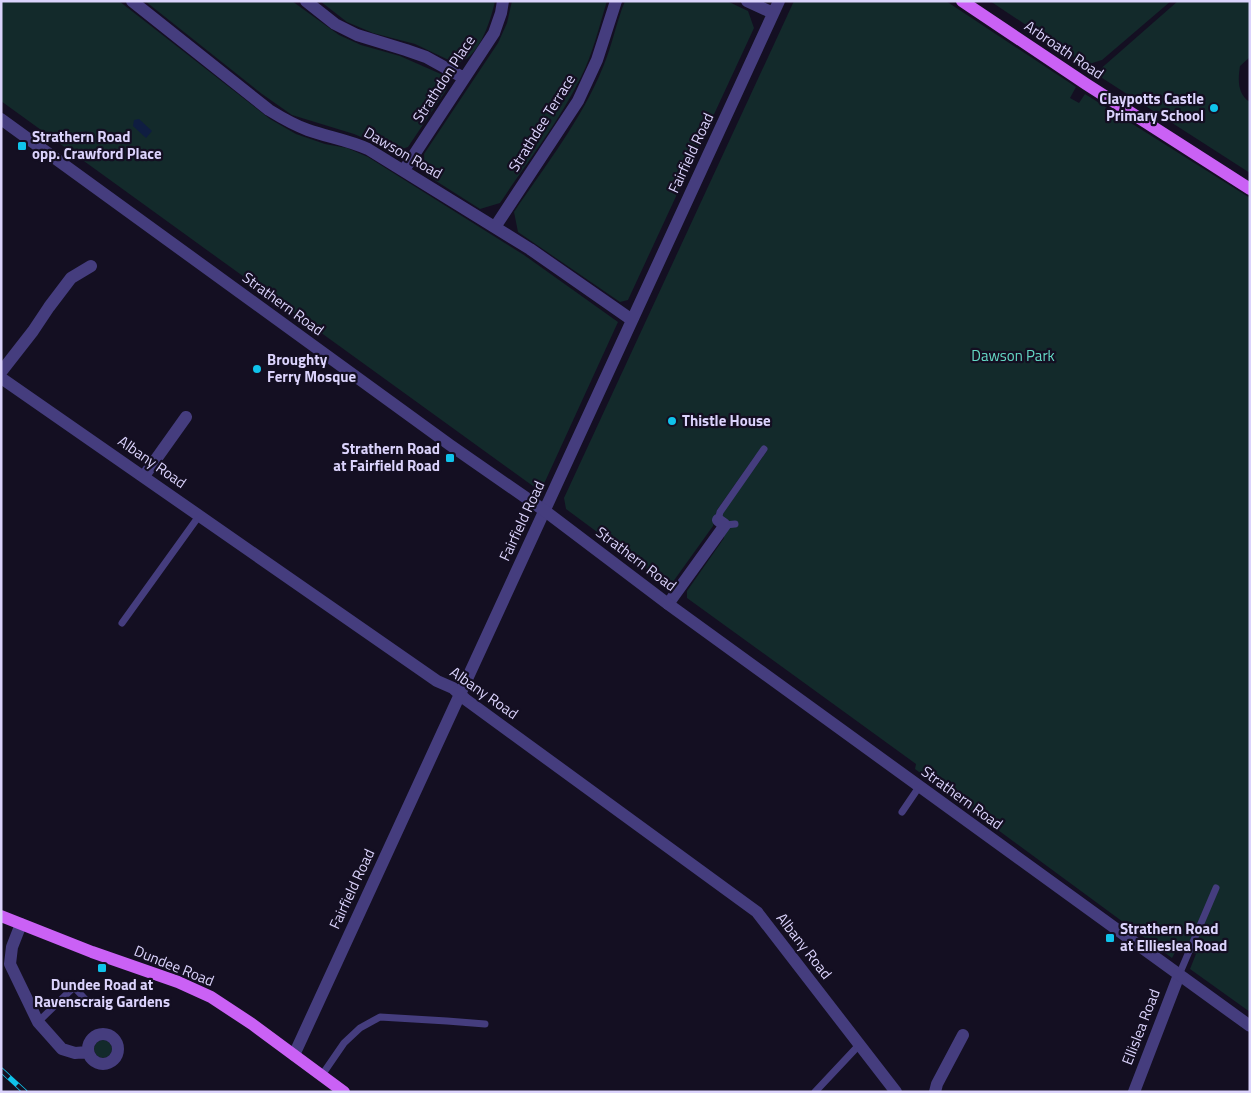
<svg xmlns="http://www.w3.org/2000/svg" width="1251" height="1093" font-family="'Titillium Web',sans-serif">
  <rect width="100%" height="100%" fill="#140f22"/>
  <path fill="#132a2b" d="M1,1h118l151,118 26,15 29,10 22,4 21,9 156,98 94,67 -75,164 -6,3 -536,-388z
    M145,1h147l47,34 22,10 39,11 43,19 4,6v8l-39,58 -18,6 -17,-11 -19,-8 -62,-19 -30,-21z
    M320,1h175c-4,19 -17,61 -40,62l-40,-19 -42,-11 -26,-11z
    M512,1h95c-8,26 -14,52 -26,76 -22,45 -54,85 -81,126l-20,6 -55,-35 -1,-20 74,-111 9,-20z
    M625,1h102l21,10 6,17 -126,272 -8,2 -102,-70 -4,-20c31,-46 68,-93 89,-145 9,-21 13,-44 22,-66z
    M794,1h152l130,86 -6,11 9,5 6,-9 165,104v814l-60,-43 6,-15 -18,-7 -6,11 -257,-189 1,-5 -229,-166v-7l37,-53 -2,-25 45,-62 -12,5 -38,54 -4,16 -43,60 -104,-77 -2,-11z
    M990,1h181l-69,59 -16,5z
    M1178,1h72v56l-10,9c-2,13 -3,28 10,36v71l-151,-97 -2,-4z
    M94 1049a9 9 0 1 1 18 0a9 9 0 1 1-18 0Z"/>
  <path fill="#0f1d41" d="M139,119l13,12 -6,7 -13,-12 1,-6z"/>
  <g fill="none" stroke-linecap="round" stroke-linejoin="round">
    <path stroke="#453d7e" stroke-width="7" d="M718,520l2,-8 44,-63
      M725,525l10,-1
      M122,623l77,-107
      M902,812l17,-25
      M1179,975l37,-87
      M38,1022l36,-35 11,12
      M322,1075l22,-32 16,-15 20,-11 67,4 38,3
      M815,1092l45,-48"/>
    <path stroke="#453d7e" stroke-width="12" d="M132,1l137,109c13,8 25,15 39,20 20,7 40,10 60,19l162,100 102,71
      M306,1l29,23 22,11 49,15 20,7 38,21
      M747,1l26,12
      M404,170l90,-137 7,-20 2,-12
      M495,227l83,-126 19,-41 19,-59
      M1,372l32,-41 16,-24 22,-29 20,-12
      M1,378l436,303 16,7 12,11 292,213 139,180
      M144,476l42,-59
      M668,604l57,-79 -7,-5
      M21,924l-9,23 -2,17 28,58 24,27 13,4 13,-1
      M88 1049a15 15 0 1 1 30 0a15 15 0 1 1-30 0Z
      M294,1055l485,-1054
      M935,1092l2,-8 26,-49
      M1134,1092l45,-117"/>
    <path stroke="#453d7e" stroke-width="12" d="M1,119l449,326 95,66 123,93 582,422"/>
    <path stroke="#ca61f5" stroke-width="12" d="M962,1l124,83 164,105
      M1,916l91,36 86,30 33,15 41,27 92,68"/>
    <g stroke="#10c3eb" stroke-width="5.5">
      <path id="rail" d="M1,1070l24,22"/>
    </g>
    <use href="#rail" stroke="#140f22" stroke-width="4" stroke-dasharray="11" stroke-linecap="butt"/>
  </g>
  <g fill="#10c3eb" stroke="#140f22" stroke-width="2">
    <circle cx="1214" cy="108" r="5"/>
    <rect x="17" y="141" width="10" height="10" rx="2.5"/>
    <circle cx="257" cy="369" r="5"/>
    <circle cx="672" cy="421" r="5"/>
    <rect x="445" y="453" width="10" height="10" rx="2.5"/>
    <rect x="1105" y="933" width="10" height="10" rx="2.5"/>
    <rect x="97" y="963" width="10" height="10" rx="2.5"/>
  </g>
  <g text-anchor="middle" stroke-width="4.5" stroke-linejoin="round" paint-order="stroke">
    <g font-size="15" fill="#dbd3fc" stroke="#140f22">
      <text transform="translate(1064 50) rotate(34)" y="5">Arbroath Road</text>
      <text transform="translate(444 79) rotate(-57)" y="5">Strathdon Place</text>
      <text transform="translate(542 123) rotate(-58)" y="5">Strathdee Terrace</text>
      <text transform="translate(403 153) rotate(30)" y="5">Dawson Road</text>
      <text transform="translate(691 153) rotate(-65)" y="5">Fairfield Road</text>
      <text transform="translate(283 304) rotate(36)" y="5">Strathern Road</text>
      <text transform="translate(152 462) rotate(35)" y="5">Albany Road</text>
      <text transform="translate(522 521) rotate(-65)" y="5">Fairfield Road</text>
      <text transform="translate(636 559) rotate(37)" y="5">Strathern Road</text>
      <text transform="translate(484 693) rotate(35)" y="5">Albany Road</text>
      <text transform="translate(962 798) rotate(36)" y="5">Strathern Road</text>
      <text transform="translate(352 889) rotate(-65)" y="5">Fairfield Road</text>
      <text transform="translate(804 946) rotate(52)" y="5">Albany Road</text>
      <text transform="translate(174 966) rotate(22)" y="5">Dundee Road</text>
      <text transform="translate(1141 1027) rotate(-69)" y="5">Ellislea Road</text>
    </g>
    <g font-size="15" font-weight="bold" fill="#dbd3fc" stroke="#140f22" text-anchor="start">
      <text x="1204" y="104" text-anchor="end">Claypotts Castle<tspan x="1204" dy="17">Primary School</tspan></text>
      <text x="32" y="142">Strathern Road<tspan x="32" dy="17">opp. Crawford Place</tspan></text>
      <text x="267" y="365">Broughty<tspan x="267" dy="17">Ferry Mosque</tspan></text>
      <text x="682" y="426">Thistle House</text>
      <text x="440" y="454" text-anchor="end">Strathern Road<tspan x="440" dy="17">at Fairfield Road</tspan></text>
      <text x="1120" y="934">Strathern Road<tspan x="1120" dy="17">at Ellieslea Road</tspan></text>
      <text x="102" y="990" text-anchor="middle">Dundee Road at<tspan x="102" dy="17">Ravenscraig Gardens</tspan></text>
    </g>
    <g font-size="15" fill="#64d7c4" stroke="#140f22">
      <text x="1013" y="361">Dawson Park</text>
    </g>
  </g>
  <rect width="1251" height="1093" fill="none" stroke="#dbd3fc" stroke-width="5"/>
</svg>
